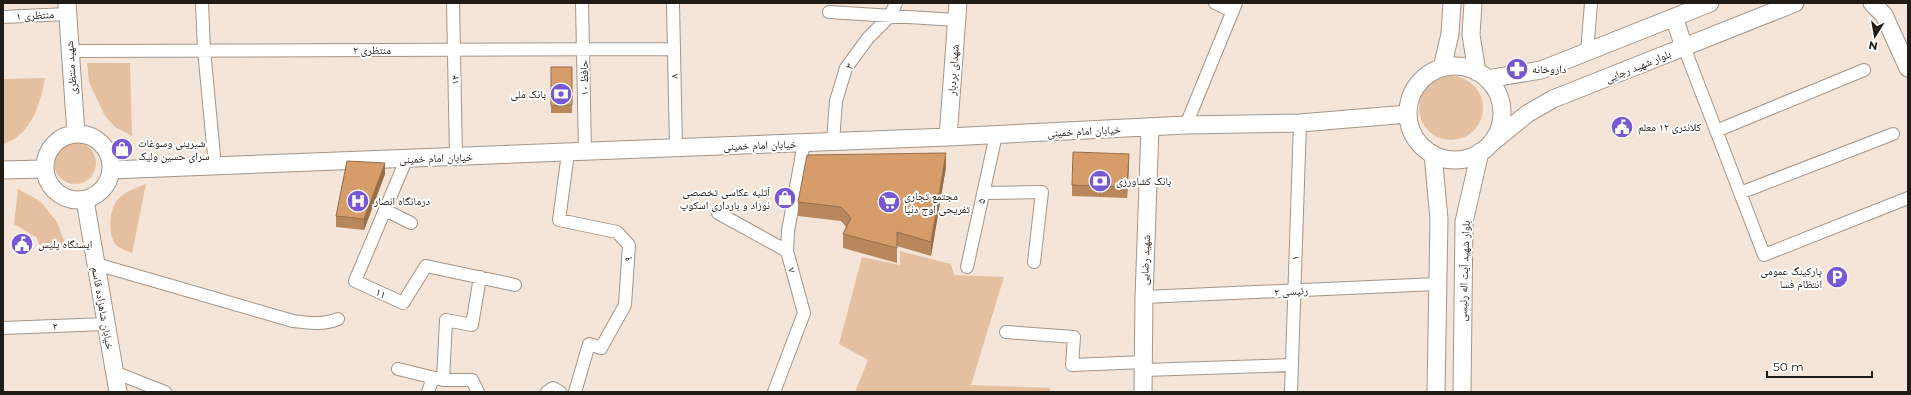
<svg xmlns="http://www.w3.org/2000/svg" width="1911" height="395" font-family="Montserrat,'Noto Naskh Arabic',sans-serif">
  <rect width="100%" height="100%" fill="#f5e5d8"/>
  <path fill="#e5c0a0" d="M87,63h43l2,73 -17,-9 -10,-11 -16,-34z
    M1419 108a32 32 0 1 1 64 0a32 32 0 1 1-64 0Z
    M45,78c-5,26 -13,57 -42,66v-65z
    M54 163a21 21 0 1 1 42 0a21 21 0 1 1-42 0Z
    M146,184l-14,69c-4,-2 -11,-4 -15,-7 -10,-9 -8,-38 1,-47 8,-8 18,-11 28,-15z
    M18,189l22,12 17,21 9,24 -24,4 -6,-13 -22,-13z
    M900,251l51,13 3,11 50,2 -33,108 79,3v4h-195l13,-32 -29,-16 23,-87 38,8z"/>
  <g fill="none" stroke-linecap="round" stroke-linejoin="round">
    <g stroke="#a49589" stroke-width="14">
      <path id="street" d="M202,3l2,47 11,116
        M453,3l3,155
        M582,3l3,149
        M673,3l3,145
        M1215,3l17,8
        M829,12l127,8
        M3,17l64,-3
        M1684,47l80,208 144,-57
        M70,51l604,-2
        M1587,52l4,-49
        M1186,125l50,-122
        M1716,131l148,-61
        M833,142l3,-41 10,-33 22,-30 22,-22 6,-13
        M568,153l-9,67 58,12 12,13 -4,60 -24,43 -12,-4 -14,48
        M406,160l-51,121 48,22 23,-37 89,19
        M983,193l59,-1 -8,70
        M1740,193l153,-59
        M385,210l26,13
        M718,213l69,38
        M96,264l197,57c16,2 31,4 45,-2
        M967,267l29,-132
        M1144,297l293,-13
        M3,328l103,-4
        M1006,332l68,5 -2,28 72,-3
        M398,369l45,11
        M1144,370l148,-5
        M114,372l51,20
        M428,392l5,-14
        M478,392l-6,-12h-29l3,-60 26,5 8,-48
        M547,392l6,-4 7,4
        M774,392l30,-79 -17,-62 1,-20 16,-88
        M1291,392l9,-269"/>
    </g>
    <g stroke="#a49589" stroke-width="19">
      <path id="secondary" d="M67,3l9,131
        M1473,3l-2,32 6,37
        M1872,3l12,12 24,53
        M1674,17l10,30
        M1408 113a47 47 0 1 1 94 0a47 47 0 1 1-94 0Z
        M1442,68l8,-34 2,-31
        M1487,79l54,-9 169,-67
        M45 167a33 33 0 1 1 66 0a33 33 0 1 1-66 0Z
        M948,137l10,-134
        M1489,145l38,-31 26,-15 242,-96
        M1433,154l6,65 -3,173
        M3,170l41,-1
        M111,170l837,-33 238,-12 114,-2 108,-9
        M85,200l33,192
        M1143,392l1,-95 6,-169
        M1462,392l2,-170 16,-70"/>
    </g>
    <use href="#street" stroke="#fff" stroke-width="12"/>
    <use href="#secondary" stroke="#fff" stroke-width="17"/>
  </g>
  <path fill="#b8875b" d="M551,67h21v46h-21z
    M1129,165l-2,33 -55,-2v-11z
    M946,167l-15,89 -34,-10v17l-54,-15v-14l3,-7 -5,-6 -43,-5v-14z
    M385,174l-21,56 -28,-3v-11z"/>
  <path fill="#966e4a" d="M946,153v14l-15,89v-14z
    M1129,154v11l-2,33v-11z
    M385,163v11l-21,56v-11z"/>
  <path fill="#d69d6a" stroke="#966e4a" d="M551,67h21v38l-21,1z
    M1073,152l56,2 -2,33 -55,-2z
    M946,153l-15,89 -34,-10v16l-54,-14 8,-16 -10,-11 -43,-5 9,-47z
    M347,161l38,2 -21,56 -28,-3z"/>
  <defs>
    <g id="pharmacy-disc" transform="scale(1.15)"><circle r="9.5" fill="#7858d2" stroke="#fff"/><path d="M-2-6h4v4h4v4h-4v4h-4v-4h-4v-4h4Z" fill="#fff"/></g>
    <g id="bank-disc" transform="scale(1.15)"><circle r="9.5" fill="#7858d2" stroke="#fff"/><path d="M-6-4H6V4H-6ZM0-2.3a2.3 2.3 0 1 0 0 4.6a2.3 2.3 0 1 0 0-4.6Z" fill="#fff"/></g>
    <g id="civic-disc" transform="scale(1.15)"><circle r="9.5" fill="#7858d2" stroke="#fff"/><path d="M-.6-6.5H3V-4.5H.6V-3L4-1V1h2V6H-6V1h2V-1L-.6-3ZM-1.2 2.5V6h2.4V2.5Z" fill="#fff"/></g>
    <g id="shop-disc" transform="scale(1.15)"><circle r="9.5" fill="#7858d2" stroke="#fff"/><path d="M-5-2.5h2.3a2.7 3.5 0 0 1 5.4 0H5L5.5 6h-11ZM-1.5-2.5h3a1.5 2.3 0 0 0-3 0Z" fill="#fff"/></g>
    <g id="hospital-disc" transform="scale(1.15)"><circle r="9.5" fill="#7858d2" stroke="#fff"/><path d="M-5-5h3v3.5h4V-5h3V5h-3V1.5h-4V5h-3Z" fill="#fff"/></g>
    <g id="supermarket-disc" transform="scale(1.15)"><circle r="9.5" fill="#7858d2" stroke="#fff"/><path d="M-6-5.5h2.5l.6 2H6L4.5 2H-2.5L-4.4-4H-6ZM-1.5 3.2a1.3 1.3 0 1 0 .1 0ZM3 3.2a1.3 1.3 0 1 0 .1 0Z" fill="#fff"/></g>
    <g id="parking-disc" transform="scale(1.15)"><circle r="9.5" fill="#7858d2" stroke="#fff"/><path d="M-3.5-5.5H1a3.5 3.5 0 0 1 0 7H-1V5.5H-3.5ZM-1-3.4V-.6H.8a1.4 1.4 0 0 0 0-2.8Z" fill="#fff"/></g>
  </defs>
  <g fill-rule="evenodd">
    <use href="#pharmacy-disc" x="1517" y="69"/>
    <use href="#bank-disc" x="561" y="94"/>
    <use href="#civic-disc" x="1622" y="127"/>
    <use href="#shop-disc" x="122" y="149"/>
    <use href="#bank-disc" x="1100" y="181"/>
    <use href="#shop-disc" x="785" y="198"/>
    <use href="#hospital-disc" x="358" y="201"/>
    <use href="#supermarket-disc" x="889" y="202"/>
    <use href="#civic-disc" x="22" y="244"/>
    <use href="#parking-disc" x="1837" y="277"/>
  </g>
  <g text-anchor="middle" stroke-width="4" stroke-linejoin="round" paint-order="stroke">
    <g font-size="11" fill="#211b16" stroke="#fff">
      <text transform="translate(35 15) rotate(-3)" y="4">منتظری ۱</text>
      <text x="372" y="54">منتظری ۲</text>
      <text transform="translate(849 66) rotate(-59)" y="4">۳</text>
      <text transform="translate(1638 66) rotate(-22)" y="4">بلوار شهید رجایی</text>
      <text transform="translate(71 68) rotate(-94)" y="4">شهید منتظری</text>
      <text transform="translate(953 70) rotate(-86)" y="4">شهدای بردبار</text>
      <text transform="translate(674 76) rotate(-91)" y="4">۸</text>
      <text transform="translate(584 78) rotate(-91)" y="4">حافظ ۱۰</text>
      <text transform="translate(455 80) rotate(-91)" y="4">۱۲</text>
      <text transform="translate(1084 131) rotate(-3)" y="4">خیابان امام خمینی</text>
      <text transform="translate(760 145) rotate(-2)" y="4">خیابان امام خمینی</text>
      <text transform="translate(436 158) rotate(-2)" y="4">خیابان امام خمینی</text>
      <text transform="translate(981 201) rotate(-77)" y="4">۵</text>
      <text transform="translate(1295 258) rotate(-88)" y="4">۱</text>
      <text transform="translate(628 259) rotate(-86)" y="4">۹</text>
      <text transform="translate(1145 260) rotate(-88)" y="4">شهید رضایی</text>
      <text transform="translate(792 270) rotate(74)" y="4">۷</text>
      <text transform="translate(1464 271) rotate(-88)" y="4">بلوار شهید آیت اله رئیسی</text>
      <text transform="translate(1291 291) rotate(-3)" y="4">رئیسی ۲</text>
      <text transform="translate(381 293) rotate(25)" y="4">۱۱</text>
      <text transform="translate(103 308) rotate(80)" y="4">خیابان شاهزاده قاسم</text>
      <text transform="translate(55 326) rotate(-2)" y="4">۲</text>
    </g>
    <g font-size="11" fill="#211b16" stroke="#fff" text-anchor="start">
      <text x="1532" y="73">داروخانه</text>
      <text x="546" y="98" text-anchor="end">بانک ملی</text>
      <text x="1638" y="131">کلانتری ۱۲ معلم</text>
      <text x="138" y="147">شیرینی وسوغات<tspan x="138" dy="13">سرای حسین ولیک</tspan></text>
      <text x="1116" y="185">بانک کشاورزی</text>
      <text x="770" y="196" text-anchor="end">آتلیه عکاسی تخصصی<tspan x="770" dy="13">نوزاد و بارداری اسکوپ</tspan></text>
      <text x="904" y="200">مجتمع تجاری<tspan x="904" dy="13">تفریحی اوج دنیا</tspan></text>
      <text x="374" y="205">درمانگاه انصار</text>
      <text x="38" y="248">ایستگاه پلیس</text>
      <text x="1822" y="275" text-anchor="end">پارکینگ عمومی<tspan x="1822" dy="13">انتظام فسا</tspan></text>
    </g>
  </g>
  <rect width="1911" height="395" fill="none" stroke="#211b16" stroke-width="8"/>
  <g transform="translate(1875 36) rotate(191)" stroke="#ffffff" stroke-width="3" paint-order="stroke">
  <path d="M0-3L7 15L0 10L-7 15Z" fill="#211b16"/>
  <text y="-6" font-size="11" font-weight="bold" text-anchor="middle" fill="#211b16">N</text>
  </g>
  <path d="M1767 371v6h105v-6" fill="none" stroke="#211b16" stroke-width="2"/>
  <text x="1773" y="371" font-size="12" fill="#211b16" stroke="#ffffff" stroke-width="3" paint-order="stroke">50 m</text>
</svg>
